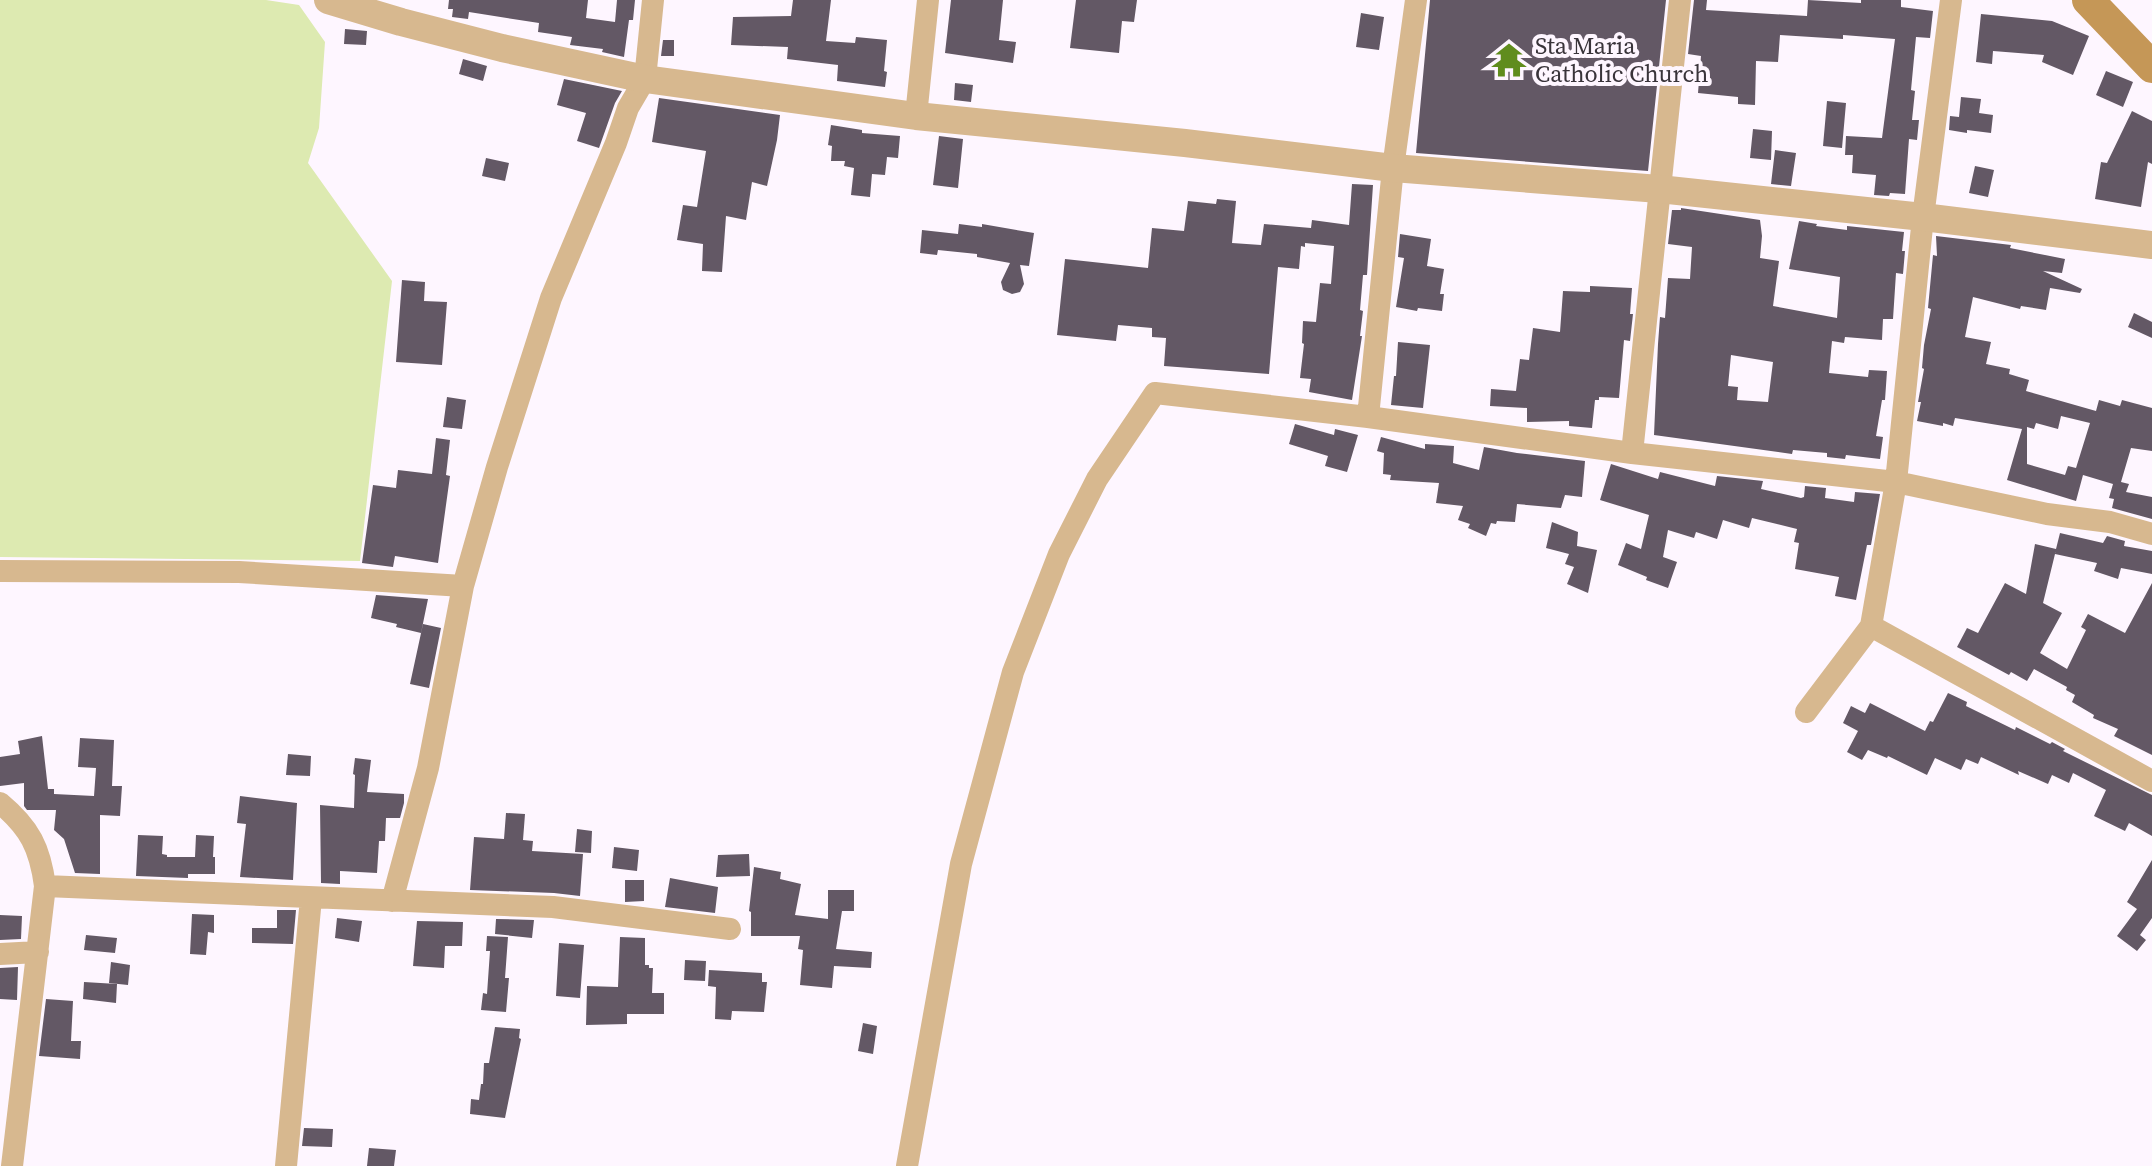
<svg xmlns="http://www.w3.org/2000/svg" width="2152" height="1166" font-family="'Source Serif 4',serif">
  <rect width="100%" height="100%" fill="#fef6ff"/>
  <path fill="#ddeab1" d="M0,0h266l33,5 26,37 -6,86 -11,35 84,118 -32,280 -360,-4z"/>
  <path fill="#635865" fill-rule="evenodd" d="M449,0h139l-2,18 29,4 2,-22h18l-2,20h-4l-5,37 -22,-5 1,-3 -33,-4 2,-8 -34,-5 1,-9 -70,-11 -1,7 -16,-2 1,-8h-5z
    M793,0h38l-5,41 29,2 1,-6 31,3 -3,31 3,1 -2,15 -48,-6 1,-16 -51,-6 1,-12 -57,-2 2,-28 58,-1z
    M951,0h52l-4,40 17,2 -3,21 -68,-10z
    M1076,0h61l-3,22 -12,-1 -3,32 -49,-5z
    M1430,0h236l-18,171 -232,-18z
    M1694,0h13l-1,10 101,6 1,-16 53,3v-3h40v7l32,4 -3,27 -14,-1 -5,53 4,1 -3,29h7l-2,20 -8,-1 -4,55 -15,-1 -1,3 -15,-1 2,-20 -24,-2 1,-18h-8l1,-19 36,2 13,-99 -52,-4v4l-63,-4 -2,27 -22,-1 -1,44 -17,-1v-7l-40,-4 3,-37 -13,-2z
    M1361,13l23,4 -5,33 -23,-3z
    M1981,14l71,7 37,15 -16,39 -31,-13 2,-7 -51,-4 -1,13 -16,-2z
    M345,29l22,2 -1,14 -22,-1z
    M663,40h11v16h-13z
    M463,59l24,7 -4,15 -24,-7z
    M2106,71l27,11 -10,25 -27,-12z
    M564,79l58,12 -7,12 -16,45 -22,-7 9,-28 -29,-8z
    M955,83l18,2 -2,17 -17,-2z
    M1961,97l20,2 -2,14 14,2 -2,18 -24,-3v3l-18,-3 1,-14 9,1z
    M659,98l121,17 -3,25 -10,46 -15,-4 -6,38 -20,-4 -4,56 -20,-1 1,-27 -26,-4 6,-35 14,2 9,-56 -54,-9z
    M1827,101l19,2 -4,45 -19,-2z
    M2132,111l20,10v43l-4,-2 -7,45 -46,-8 6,-37 6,1z
    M831,125l31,5v3l38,3 -2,22 -11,-1 -2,18 -13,-1 -2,23 -19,-2 3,-27 -10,-2 1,-5h-14l1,-15 -4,-1z
    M1753,129l19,2 -1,29 -21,-2z
    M939,136l24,3 -5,49 -25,-3z
    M1775,150l21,3 -5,33 -20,-2z
    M486,158l23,5 -4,18 -23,-5z
    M1975,166l19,4 -6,27 -19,-4z
    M1352,184l21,1 -6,90h-4l-3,35 3,1 -3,25h2l-10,64 -43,-8 2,-13 -11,-1 4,-34 -2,-1 1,-22 13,1 4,-39 11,1 3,-38 -29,-3v4l-4,-1 -2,23 -21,-2 -9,107 -105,-8 2,-28 -14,-1v-9l-34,-3 -2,16 -59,-6 8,-76 83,9 4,-40 32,3 4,-30 28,3 1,-5 19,2 -4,42 29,2 3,-21 47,4 1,-8 37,5z
    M1681,208l79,12 2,16 -2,22 19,3 -6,45 64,12 3,-41 -51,-8 10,-48 18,3 -1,2 31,4v-4l57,6 -2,19h3l-2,23 -7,-1 -3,46h-10l-1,21 -37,-3 -1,6 -12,-2 -3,32 39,4 1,-7 18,1 -2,29h-3l-6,36 7,1 -3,22 -34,-4 -1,4 -18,-2v-4l-34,-3 -1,4 -138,-19 4,-91 2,-27 5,1 3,-40 22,1 2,-32 -24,-3 4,-34h9zM1731,355l42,7 -5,40 -31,-2 1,-13 -10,-1z
    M959,224l23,3v-3l52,9 -5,33 -9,-1 4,19 -4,8 -8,2 -9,-4 -2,-8 9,-19 -33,-6v-3l-39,-4 -1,5 -17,-2 2,-23 36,4z
    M1400,234l31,5 -4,27 17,3 -4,25h4l-2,17 -24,-3 -1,3 -21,-4 8,-49 -6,-1z
    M1936,236l75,9 -1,3 55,11 -3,14 -19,-2 39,18 -2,4 -30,-5 -4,22 -25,-4 -1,3 -47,-12 -8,40 26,5 -5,22 24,5 -1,5 20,6 -3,11 70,20 3,-11 21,6 2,-6 30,8v43l-21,-3 -10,34 8,2 -3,8 26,5v22l-40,-11 2,-9 -5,-1 4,-14 -30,-9 -7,26 -69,-21 15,-51 -67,-11 -2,8 -10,-3v3l-26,-5 4,-19h-3l6,-33 -2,-1 2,-23 7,-36 -3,-1 5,-53 4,1zM2061,416l29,7 -14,45 -8,-2 -3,9 -38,-11v-37l7,2 2,-6 22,6z
    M402,280l23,2 -1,19 23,1 -5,63 -46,-3z
    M1590,286l42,2 -2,26h3l-3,27 -6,-1 -5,58 -20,-1v3h-4l-3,28 -23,-2v-5l-42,1v-14l-37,-2 1,-17 25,2 4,-32 9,1 4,-32 27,4 3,-41 27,1z
    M2134,313l18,9v16l-24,-11z
    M1398,342l32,3 -7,63 -32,-3 3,-29h2z
    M447,397l19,3 -4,29 -19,-2z
    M1295,424l39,11 1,-6 23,6 -11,37 -22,-6 3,-10 -39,-12z
    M1381,437l44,12v-5l29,2 -1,17 26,7 5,-23 33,6 68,8 -3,36 -17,-2 -4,13 -44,-4 -2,18 -18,-1 -1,3 -5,-1 -5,13 -18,-8 2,-4 -12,-4 5,-14 -27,-3 3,-20 -49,-3 1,-5 -8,-1 1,-21 -7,-2z
    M436,438l14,2 -4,35 4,1 -12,87 -43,-7 -2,11 -31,-4 11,-78 23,3 2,-18 34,4z
    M1611,464l47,15 2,-7 55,14 2,-10 46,5 -2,8 40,9 3,-1 1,-11 21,2 -1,10 29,4 1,-10 25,2 -9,51h-4l-11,55 -21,-4 4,-19 -44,-8 4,-26 -5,-1 3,-13 -45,-11 -3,10 -26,-8 -6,19 -21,-7 -2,6 -26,-8 -5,27 14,5 -9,26 -22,-8 1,-3 -29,-12 8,-22 15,6 8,-34 -49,-15z
    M1552,522l26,10 -1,14 20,4 -9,43 -21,-9 7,-17 -9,-3 4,-10 -23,-6z
    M2060,533l43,10 4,-7 18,5 -1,5 28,5v23l-31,-6 -3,11 -24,-8 3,-8 -42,-9 -12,49 19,10 -22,40 27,16 19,-39 -5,-3 7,-13 37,19 27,-50v172l-38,-19 4,-7 -25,-11 1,-3 -22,-13 3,-7 -9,-5 1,-3 -33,-18 -7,12 -16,-9 -2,3 -52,-28 10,-19 11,5 27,-50 21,11 9,-50 21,5 -1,4z
    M376,595l52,4 -7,34 -25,-6 1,-3 -26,-6z
    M423,624l18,4 -12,60 -19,-4z
    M1948,693l19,9 -1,4 49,24 1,-3 34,17 2,-2 13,7 -2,2 89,44v41l-23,-13 -4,8 -31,-15 12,-26 -33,-17 -4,10 -17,-8 -4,9 -30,-13 1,4 -38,-18 -3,7 -12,-5 -5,11 -26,-12 -8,17 -39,-19 -1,2 -19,-8 -6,10 -15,-8 11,-21 -15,-8 8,-17 14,7 5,-10 55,28 5,-10 3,1z
    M42,736l6,53h6v5l40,2 2,-28 -18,-1 2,-29 34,2 -2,46h10l-2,30 -20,-1v59l-25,-1 -11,-34 -10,-9 2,-20h-29l-3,-4v-23l-24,3v-29l20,-3 -2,-13z
    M288,754l23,2 -1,20 -24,-1z
    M355,758l16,2 -4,32 37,2v9l-4,15h-14l-1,23h-6l-2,32 -37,-2v13l-19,-1 -1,-78 34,3 1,-33 -2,-1z
    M240,796l57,7 -4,77 -53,-3 6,-53 -9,-1z
    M506,813l19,1 -2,26 10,1 -1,10 51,3 -3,42 -26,-3 -84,-3 4,-53 30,2z
    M577,829l15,2 -1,22 -16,-1z
    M138,835l25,1 -1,18 5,1v2h28l1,-22 18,1 -1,21h2v17h-27v4l-52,-2z
    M614,847l25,3 -2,21 -25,-3z
    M749,854l1,22 -34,1 2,-22z
    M2152,860v58l-12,17 6,5 -9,11 -20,-15 20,-27 -10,-7z
    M754,867l27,5 -1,7 21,5 -6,31 33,4v-29h26v21h-12l-6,38 36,3 -1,16 -37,-2 -2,22 -32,-3 3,-35 -5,-1 2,-13h-49v-24l-2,-1z
    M670,878l48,9 -3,26 -50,-6z
    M625,880h19v21l-19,1z
    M277,910h19l-3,34 -41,-1v-15h25z
    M192,914l22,1v18l-6,-1 -2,23 -16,-1z
    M0,915l22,1 -1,23 -21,1z
    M337,918l25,3 -3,21 -24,-4z
    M496,919l38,1 -2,18 -37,-4z
    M417,921l46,1 -1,24h-17l-1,22 -31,-2z
    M86,935l31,3 -2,15 -31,-3z
    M487,936l21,1 -3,41h4l-3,34 -25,-2 2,-17 4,1 3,-43h-4z
    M620,937l25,1v27h4v3h4l-1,25h12v21h-37v10l-41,1 1,-39 31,1z
    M559,943l25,2 -4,53 -24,-2z
    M685,960l21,1 -1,20 -21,-1z
    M111,962l19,3 -2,20 -19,-2z
    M18,967l-1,33 -17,-1v-31z
    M709,970l53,3v9h5l-3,30 -32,-1 -1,9 -16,-1 1,-32 -8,-1z
    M84,982l33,2 -1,19 -33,-4z
    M46,999l27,2 -2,40h10l-1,18 -41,-3z
    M863,1023l14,3 -4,28 -15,-3z
    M495,1027l25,2 -1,9 2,1 -16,79 -35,-4 1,-15 8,1 2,-16h2l1,-21h5z
    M304,1128l29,1 -1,18 -30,-1z
    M369,1148l27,2 -2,16h-27z"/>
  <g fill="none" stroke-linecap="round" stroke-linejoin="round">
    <path stroke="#d7b88f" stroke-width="22" d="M916,116l12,-116
      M1368,417l25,-249 23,-168
      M1632,453l48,-453
      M0,571l239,1 224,14
      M1871,626l281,155
      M1806,712l65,-86 25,-144 27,-265 28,-217
      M0,803c30,25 40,45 45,83l-33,280
      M45,886l508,21 177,22
      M392,901l36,-133 35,-182 34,-119 54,-169 65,-155 12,-35 17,-29 8,-79
      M0,954l38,-2
      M286,1166l25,-268
      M907,1166l54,-302 52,-192 46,-118 38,-75 58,-86 213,24 264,36 264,29 151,32 63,8 42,12"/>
    <path stroke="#d7b88f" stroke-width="28" d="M328,0l73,22 101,26 143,31 271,37 269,27 208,25 266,21 264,28 229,28"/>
    <path stroke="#c59757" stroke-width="32" d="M2088,0l64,67"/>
  </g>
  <defs>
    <g id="temple-bare" transform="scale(2.76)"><path d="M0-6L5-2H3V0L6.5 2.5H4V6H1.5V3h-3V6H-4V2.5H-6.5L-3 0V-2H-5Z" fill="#608c1d" stroke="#fef6ff" stroke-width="2.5" paint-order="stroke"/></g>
  </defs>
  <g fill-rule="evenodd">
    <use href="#temple-bare" x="1509" y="60"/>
  </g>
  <g text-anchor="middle" stroke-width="8" stroke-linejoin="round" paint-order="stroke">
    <g font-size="24" fill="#39343a" stroke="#fef6ff" text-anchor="start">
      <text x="1535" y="54">Sta Maria<tspan x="1535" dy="28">Catholic Church</tspan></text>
    </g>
  </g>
</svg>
